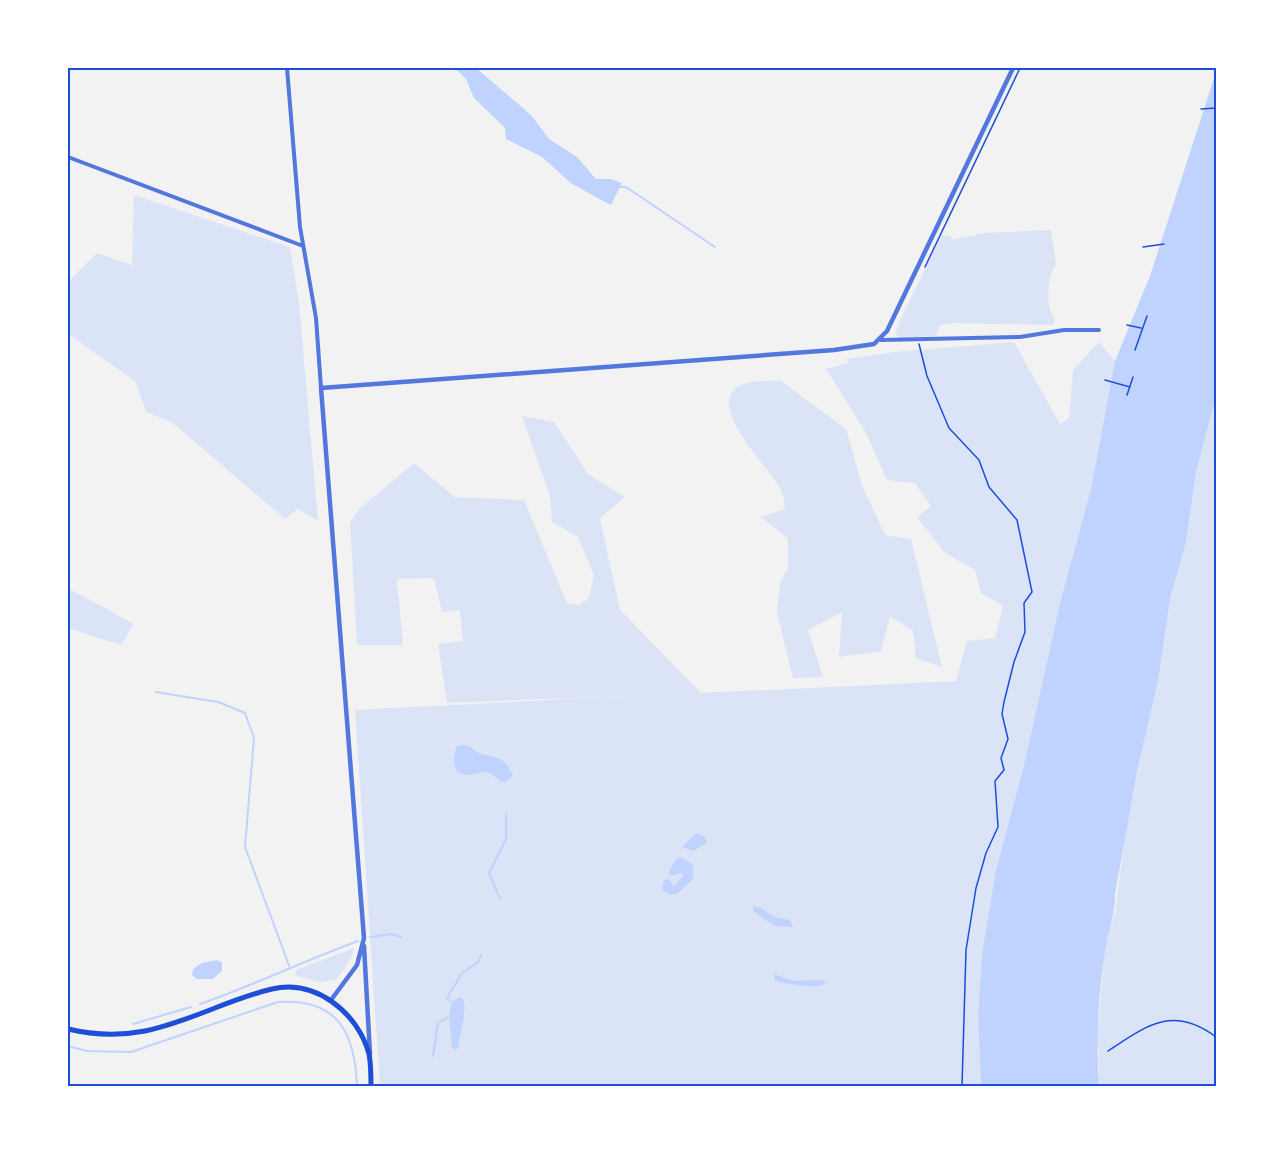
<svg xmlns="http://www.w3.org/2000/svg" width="1284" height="1154" font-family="Mulish,sans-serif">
  <rect width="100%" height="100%" fill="#f2f2f2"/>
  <path fill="#dbe4f7" d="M134,195l156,52 9,56 19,218 -20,-12 -13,10 -112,-96 -27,-11 -11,-31 -67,-47v-52l29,-29 35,12z
    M1051,230l5,35c-9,8 -11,47 -1,54l-2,6 -100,-2 -13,2 -4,11 -35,2 -6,-4 6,-16 41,-83 9,1v4l33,-7z
    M1014,342l46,82 9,-6 4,-48 26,-28 16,19 -24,128 -31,114 -36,162 -28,105 -14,84 -4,60 3,72h-601l-25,-376 271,-14 -179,7 -9,-59 25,-3 -3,-31 -18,2 -8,-34 -37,1 6,66h-46l-7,-122 9,-14 55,-46 41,34 69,3 43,103 11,2 11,-7 5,-23 -16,-38 -26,-15 -2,-26 -28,-80 32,6 34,52 37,23 -25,21 20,92 81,83 255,-12 11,-40 28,-3 8,-32 -22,-13 -6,-23 -31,-18 -27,-35 14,-11 -16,-23 -28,-3 -21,-47 -40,-64 22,-6 -2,-4 48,-7z
    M780,380l66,49 16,56 23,50 26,4 31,128 -26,-9 -3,-27 -23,-15 -9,35 -42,6 3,-45 -34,18 15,47 -30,1 -16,-65 3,-30 8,-16v-28l-27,-22 24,-8c-1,-6 -1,-13 -4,-19 -8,-19 -87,-93 -34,-107 10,-2 23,-2 33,-3z
    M1216,396v690h-117l-1,-55 6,-77 11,-43 12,-88 32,-156 11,-68 16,-57 10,-70z
    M68,588l66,36 -13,21 -53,-17z
    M354,948l-2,9 -15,22 -17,3 -24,-6v-6z"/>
  <path fill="#bfd3fe" d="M445,68h31l55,47 18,24 28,18 19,22h15l11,4 -11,22 -39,-21 -30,-27 -36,-18 -1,-11 -31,-30 -8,-19 -8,-8z
    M1216,72v324l-20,76 -10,70 -16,57 -12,81 -21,92 -22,122c0,22 -8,42 -11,64 -6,41 -8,87 -5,128h-118l-3,-72 4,-60 14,-84 28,-105 36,-162 31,-114 24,-128 35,-85z
    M464,745c8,1 10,7 17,9 18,5 21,1 32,21l-8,8c-8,-2 -12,-11 -21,-11 -6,0 -13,4 -19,3 -14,-2 -12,-19 -8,-29z
    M696,833l9,4 2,6 -14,8 -11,-4z
    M681,857l12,8v14l-15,14 -8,2 -8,-6 2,-9 5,-1 5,7 10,-11 -4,-2 -8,3 -4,-3 9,-15z
    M753,906l8,2 14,9 15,3 3,7 -18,-1 -22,-15z
    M217,960l5,2v9l-9,8h-16l-5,-4 1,-6 9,-6z
    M774,974l20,7 29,-1 3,3c-9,7 -40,0 -51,-2z
    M460,997l3,2c5,12 -4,34 -4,48l-4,3 -3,-3c-1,-14 -5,-32 0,-45z"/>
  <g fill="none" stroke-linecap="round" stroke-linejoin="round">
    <path stroke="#bfd3fe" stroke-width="2" d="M617,187h9l89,60
      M156,692l62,10 27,11 9,25 -9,109 45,121
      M500,899l-11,-26 17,-34v-26
      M370,937l22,-3 9,3
      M452,1002l-5,-4 15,-25 16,-11 3,-7
      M200,1004c54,-19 104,-43 158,-63
      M133,1024l58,-17
      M68,1046l19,5 44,1 147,-50c60,-4 77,31 79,84
      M433,1056l5,-33 12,-7
      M388,1086h27"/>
    <path stroke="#1d4ed8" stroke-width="1.5" d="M1201,109l15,-1
      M1143,247l21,-3
      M925,267l95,-199
      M1127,325l14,3
      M919,344l8,32 22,52 30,32 10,27 28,33 15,72 -8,11 1,29 -11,30 -10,40 -2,12 6,25 -7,19 3,12 -9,11 3,46 -12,26 -10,35 -10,62 -4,136
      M1135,350l12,-34
      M1105,380l25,7
      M1127,395l6,-18
      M1108,1051c39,-26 65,-46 108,-14"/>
    <path stroke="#5277de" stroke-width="4" d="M287,68l13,159 16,91 5,70
      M68,157l235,89
      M881,340l139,-3 44,-7h35"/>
    <path stroke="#5277de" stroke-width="4.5" d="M364,946l6,108
      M331,1000l26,-35 7,-27 -43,-550 513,-38 40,-6 13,-13 126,-263"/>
    <path stroke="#1d4ed8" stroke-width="5" d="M68,1029c25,6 51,7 77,2 44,-9 84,-32 127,-42 44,-10 86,24 97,65 2,10 2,22 2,32"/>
  </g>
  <rect width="1284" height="1154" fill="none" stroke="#ffffff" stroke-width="138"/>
  <rect x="69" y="69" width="1146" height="1016" fill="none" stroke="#1d4ed8" stroke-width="2"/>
</svg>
